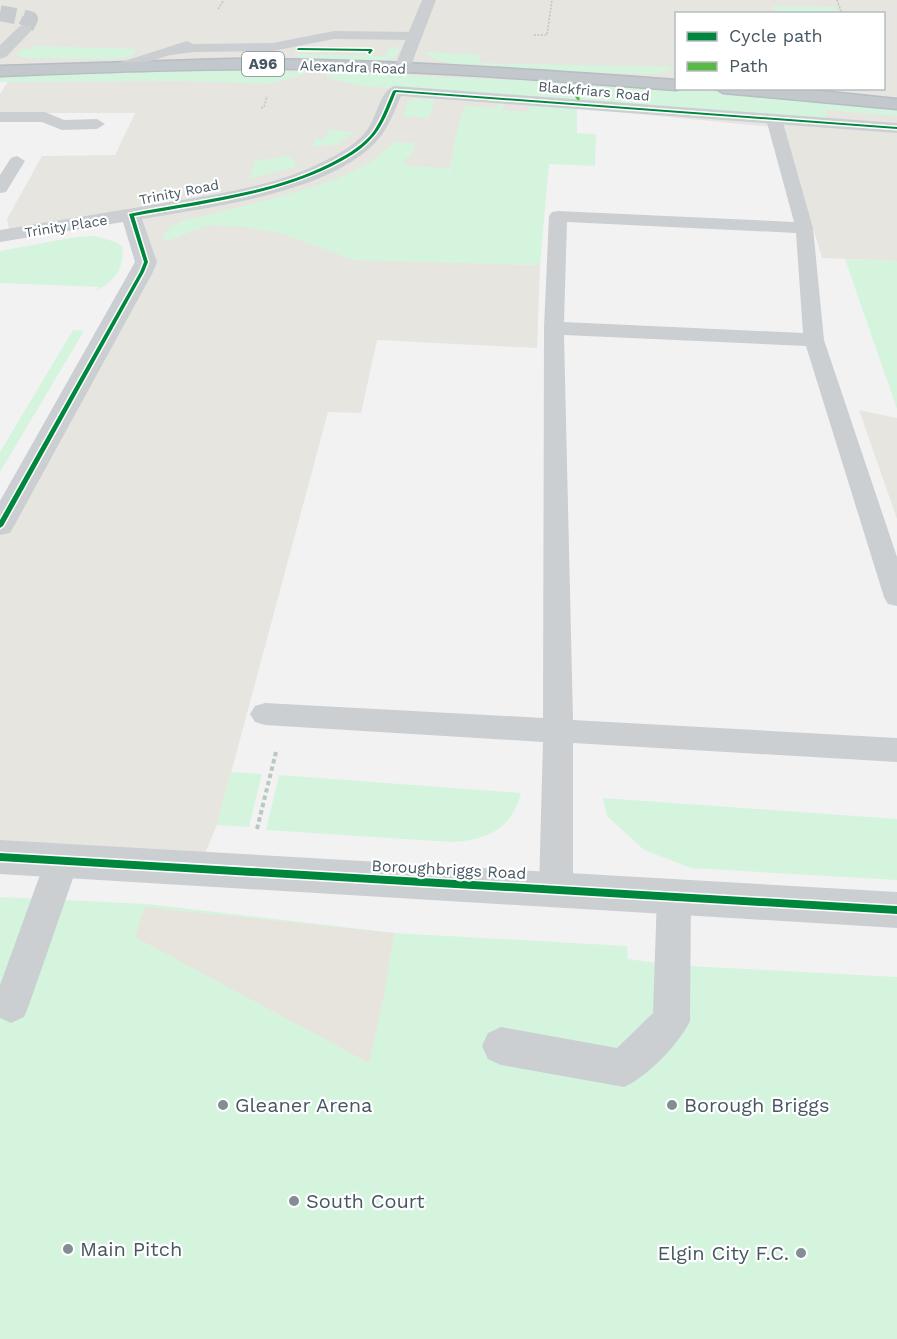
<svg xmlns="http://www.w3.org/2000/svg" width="897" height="1339" font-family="'Work Sans',sans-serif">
  <rect width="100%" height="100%" fill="#f3f2f2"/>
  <path fill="#e7e5e0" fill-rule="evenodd" d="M0,0h897v261l-75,-3 -39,-130 -227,-22 -4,25 -6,2 -88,-4 -10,50 -12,83 104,3 -3,83 -160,-8 -16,73 -33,-1 -111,413 -16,38 -201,-14v-315l150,-272 -14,-46 139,-27 65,-26 30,-20 12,-15 14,-32 -8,-1 -14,33 -23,22 -27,16 -53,20 -261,47 -3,-14 35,-63 73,-1 20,-42h-135v-19l12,-19h-12zM676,14h208v74h-208z
    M859,410l38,8v101z"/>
  <path fill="#d5f4de" d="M772,6l63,1 2,6h-61z
    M34,46l103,3 -5,7 -18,3 -89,-1 -8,-3 4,-6h10z
    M401,46l-7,12 -6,2 -86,-1 -8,-5 92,2 3,-7z
    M424,52l56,3 -1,8 196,4 -11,5 -10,2 -64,-2 -138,-9 -16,-3z
    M202,70l109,2 -41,12 -86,-3 -184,1v-5z
    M321,72c193,7 385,16 576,36v8l-71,-6v9l-464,-33 -27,-6z
    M413,99h22l-6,19 -26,-2 5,-15z
    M499,102l6,1 -2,7 24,2 3,-8 47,4v25l19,1 -1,32 -46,-2 -9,101 -186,-5 -74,-27 -34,-6 -38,-2 -43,17 -2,-7 6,-7 13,-7 94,-23 58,-18 37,-18 24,-20 20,1 -5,15h-5l-1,6h5v2l40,2v10l5,-34 10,-38 33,2z
    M329,130l25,2 -18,13 -24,1 4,-7h8z
    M287,156l9,6 -1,5 -46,12 6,-18z
    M94,236l22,6 6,4c3,22 -7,35 -26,45l3,-4 -99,-4v-32l76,-14z
    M845,259l52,2v148z
    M73,330l11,1 -84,141v-20z
    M231,772l31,2 -13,53 -32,-2z
    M279,775l242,18c-10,37 -34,47 -70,49l-185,-12z
    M603,798l294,21v61l-206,-12 -47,-18 -37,-34z
    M0,897l148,7 246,29 233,13 1,13 43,6 226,12v362h-897z"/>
  <path fill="#e7e4de" d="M145,907l249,26 -10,62 -15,68 -234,-126z"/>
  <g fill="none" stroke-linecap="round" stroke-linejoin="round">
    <path stroke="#c8cbce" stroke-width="16" stroke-dasharray="16 8" stroke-linecap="butt" d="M0,13l30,6 -5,10"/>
    <g stroke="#b6bdc3" stroke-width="3">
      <path id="trunk" d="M230,59c149,0 298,10 446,21v8h6l-6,2c-121,-9 -242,-19 -363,-21 -104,-1 -209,3 -313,7v-10z
        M715,88h77l105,11v10l-174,-16z"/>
    </g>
    <path stroke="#b8c8c2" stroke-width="1.5" stroke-dasharray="2 1.5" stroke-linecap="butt" d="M837,0l5,14
      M218,9l6,-9
      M534,35h13l5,-35
      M261,108l3,-1 3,-11"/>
    <path stroke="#b8c8c2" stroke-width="4" stroke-dasharray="4.5 3" stroke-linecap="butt" d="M257,829l19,-77"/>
    <path fill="#cbcfd2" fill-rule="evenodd" d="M334,31l80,1 7,4 -7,4 -80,-1 -61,12 -79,1 -24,3 -47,15 -7,-4 2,-3 69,-22 6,3 80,-1z
      M0,112h45l19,8 33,-1 8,5 -8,5 -35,1 -20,-8h-42z
      M774,114l8,5 31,109 11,112 73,217v49l-9,-2 -4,-7 -78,-251 -242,-11 9,385 324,18v24l-324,-19v146l-5,11 -12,4 -12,-4 -5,-11 4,-147 -278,-17 -10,-3 -5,-8 5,-8 10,-3 278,15 1,-390 5,-112 3,-4 6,-1 236,11 -28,-103zM567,222l229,11 7,100 -239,-11z
      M17,156l8,5 -19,31 -6,1v-18l11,-17z
      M62,847l12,4 5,10 -50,144 -5,12 -13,6 -11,-5v-33l45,-124 5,-10z
      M674,881l12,4 5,11 -1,125c-10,22 -44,57 -66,66l-123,-22 -13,-6 -6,-13 6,-13 13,-6 116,21 36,-35 4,-117 5,-11z"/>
    <path fill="#cbcfd2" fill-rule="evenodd" d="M422,0h14l-26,68 -8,5 -6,-2 -2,-3z
      M25,25l5,1 2,3 -2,3 -24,25 -6,2v-14l20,-19z
      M395,86l502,37v10l-496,-37c-7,17 -14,35 -27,48 -50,50 -164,63 -232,75l15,43 -4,10 -139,254 -4,7 -10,2v-34l135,-239 -12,-40 -123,20v-12c59,-10 118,-19 176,-29 46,-8 95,-15 138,-35 19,-9 43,-20 55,-39 8,-12 12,-38 26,-41z
      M0,840l897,52v36l-897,-54z"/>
    <use href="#trunk" fill="#c2c8cc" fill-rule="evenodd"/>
    <path stroke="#58b947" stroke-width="3" stroke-dasharray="6 3" stroke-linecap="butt" d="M571,87l8,13"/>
    <g stroke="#fff" stroke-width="3">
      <path id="cycleway" d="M298,48l73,1 2,1 -3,4 -2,-1 1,-2 -72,-1z
        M395,90l502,37v2l-501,-37c-7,17 -13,35 -26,48 -10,11 -24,19 -38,26 -61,30 -132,38 -198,50l14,46 -4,10 -141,254 -3,2v-8l140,-248 4,-10 -15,-48c67,-14 138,-19 200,-50 14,-7 30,-16 41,-28 11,-13 16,-30 23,-45z
        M0,853l897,53v8l-897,-53z"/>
    </g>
    <use href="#cycleway" fill="#00873e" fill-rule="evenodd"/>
  </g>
  <g fill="#838d94" stroke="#fff" stroke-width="2">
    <circle cx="223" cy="1105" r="6"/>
    <circle cx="672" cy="1105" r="6"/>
    <circle cx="294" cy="1201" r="6"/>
    <circle cx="68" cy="1249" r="6"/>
    <circle cx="801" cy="1253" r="6"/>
  </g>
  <g text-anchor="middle" stroke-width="4.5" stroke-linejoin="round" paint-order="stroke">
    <g font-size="14" fill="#475762" stroke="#fff">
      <text transform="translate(353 67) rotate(2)" y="5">Alexandra Road</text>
      <text transform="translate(594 91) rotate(5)" y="5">Blackfriars Road</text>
      <text transform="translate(179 192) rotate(-11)" y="5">Trinity Road</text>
      <text transform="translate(66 226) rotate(-9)" y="5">Trinity Place</text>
    </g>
    <rect fill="#fff" stroke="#7e8991" stroke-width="1.5" x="242" y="52" width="42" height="24" rx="4.5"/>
    <g font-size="15" font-weight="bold" fill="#475762">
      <text x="263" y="69">A96</text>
    </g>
    <g font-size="16" fill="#475762" stroke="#fff">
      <text transform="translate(449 869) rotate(3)" y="6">Boroughbriggs Road</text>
    </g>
    <g font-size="20" fill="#475762" stroke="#fff" text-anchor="start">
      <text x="235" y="1112">Gleaner Arena</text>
      <text x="684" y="1112">Borough Briggs</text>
      <text x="306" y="1208">South Court</text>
      <text x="80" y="1256">Main Pitch</text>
      <text x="789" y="1260" text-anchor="end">Elgin City F.C.</text>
    </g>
  </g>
  <rect x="675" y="12" width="210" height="78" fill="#ffffff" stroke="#b5bcc0" stroke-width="1.5"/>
  <rect x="687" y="32" width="30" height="9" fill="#00873e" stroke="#b5bcc0" stroke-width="1.5"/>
  <text x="729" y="42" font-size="18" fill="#475762">Cycle path</text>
  <rect x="687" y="62" width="30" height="9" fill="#58b947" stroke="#b5bcc0" stroke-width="1.5"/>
  <text x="729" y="72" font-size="18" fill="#475762">Path</text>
</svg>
